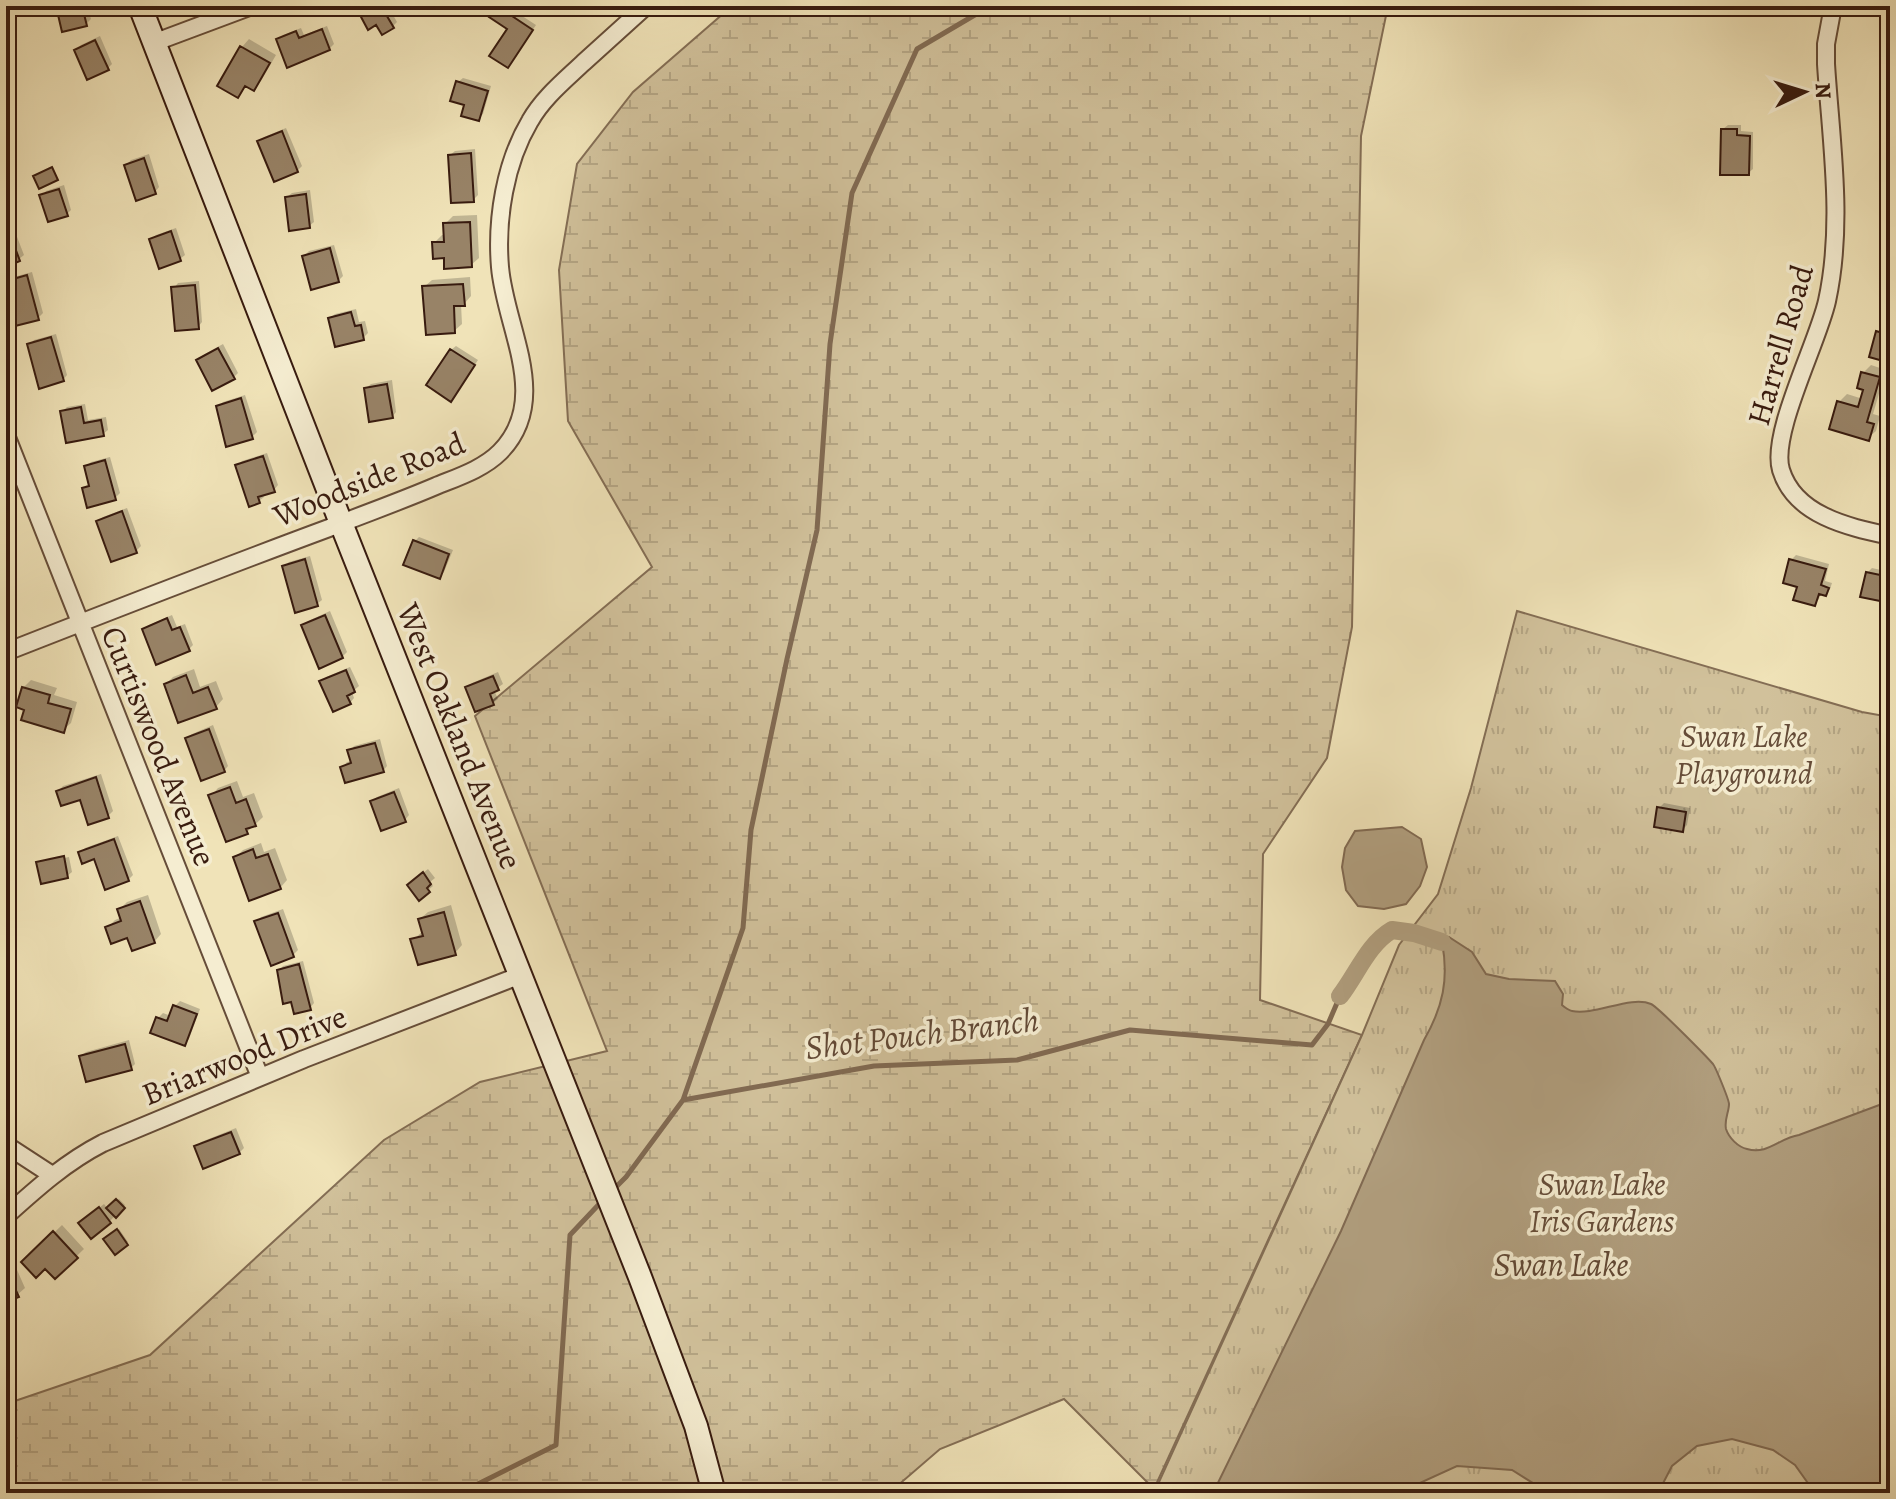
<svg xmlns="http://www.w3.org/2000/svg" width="1896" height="1499" font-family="Alegreya,serif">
  <defs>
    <pattern id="wetland-marsh" width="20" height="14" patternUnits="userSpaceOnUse" patternTransform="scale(2)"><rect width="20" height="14" fill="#d1c19b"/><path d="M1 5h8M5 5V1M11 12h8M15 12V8" fill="none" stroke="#b4a584"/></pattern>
    <pattern id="park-tufts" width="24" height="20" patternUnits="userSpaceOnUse" patternTransform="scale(2)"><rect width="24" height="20" fill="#d1c19b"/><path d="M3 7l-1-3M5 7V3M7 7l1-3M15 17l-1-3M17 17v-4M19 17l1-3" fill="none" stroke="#b4a584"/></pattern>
  </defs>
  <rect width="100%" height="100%" fill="#f0e3b8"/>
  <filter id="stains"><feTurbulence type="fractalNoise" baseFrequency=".0025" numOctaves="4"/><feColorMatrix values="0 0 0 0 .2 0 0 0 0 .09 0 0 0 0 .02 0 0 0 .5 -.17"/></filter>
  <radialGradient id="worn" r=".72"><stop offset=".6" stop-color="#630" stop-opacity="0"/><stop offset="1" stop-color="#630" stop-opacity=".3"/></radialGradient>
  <path fill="url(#wetland-marsh)" stroke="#846e55" stroke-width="2" d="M732,6h656l-27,130 -9,491 -25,131 -64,96 -3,146 102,35 -208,454 -90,-90 -124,50 -51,44h-883v-89l144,-49 234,-215 96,-58 127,-31 -132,-335 177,-149 -84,-146 -9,-151 18,-106 56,-72z"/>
  <path fill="url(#park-tufts)" stroke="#846e55" stroke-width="2" d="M1517,611l345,101 28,5v776h-736l208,-458 37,-90 39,-51 33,-106z"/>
  <path fill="#b19f7f" stroke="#816a52" stroke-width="2" d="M1402,827l19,12 6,28 -7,19 -14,18 -22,5 -26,-3 -12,-16 -4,-23 3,-19 10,-17z
    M1449,937l23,15 14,22 23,5 46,2 8,13 -1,11c2,2 8,6 10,6 22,5 59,-16 79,-7 7,3 56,53 62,60 3,4 16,36 16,40 0,8 -5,16 -3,25 3,9 12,18 21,20 21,6 32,-11 52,-14l91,-34v392h-75l-20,-28 -22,-15 -41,-11 -35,7 -25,20 -14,27h-109l-37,-23 -55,-4 -59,27h-185l128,-262 83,-191c19,-33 25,-61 18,-98z"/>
  <path fill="#0003" d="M58,6h29l4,13 -5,5z
    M374,6h14l9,16 -5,5 -30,-12z
    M500,6h7l29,19 -24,36 -2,-33 -12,-20z
    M1612,6h20l-5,5z
    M327,26l7,18 -5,5 -51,-9 5,-5 18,-7 3,7z
    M100,36l12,28 -4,4 -32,-18 5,-5z
    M249,39l27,16 -15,26 -8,8 -6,-4 -9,11 -18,-11 22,-38z
    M463,78l28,8 -8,28 -5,5 -11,-15 -9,-22z
    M1728,125h13v6l12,1v37l-5,4 -25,-44z
    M286,128l16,38 -5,5 -37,-30 4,-4z
    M475,149l3,46 -5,5 -23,-45 5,-4z
    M149,154l10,33 -4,5 -29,-27 5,-5z
    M64,185l7,25 -4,4 -25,-18 4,-5z
    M310,190l4,32 -5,4 -22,-29 5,-4z
    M477,215l2,43 -8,7 -25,-9 -12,-13 8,-8h3v-11l8,-8z
    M9,216l15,39 -5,4 -13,5v-47z
    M176,228l9,27 -5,4 -29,-19 5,-5z
    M334,245l9,31 -5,5 -34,-25 5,-5z
    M32,272l11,41 -5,5 -32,-32v-4l4,-4z
    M470,277l1,19 -7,8h-3l1,20 -8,7 -30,-44 8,-7z
    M199,281l3,41 -4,5 -24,-39 4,-5z
    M356,309l3,13 6,-1 3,12 -5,5 -33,-20 5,-4z
    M1883,327l7,2v32l-12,-29z
    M56,334l11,41 -4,5 -34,-35 5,-5z
    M223,344l15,29 -4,4 -36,-17 5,-5z
    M456,346l22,14 -22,34 -5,-44z
    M1871,365l15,5 -13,44 7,2 -4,15 -8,7 -37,-10 8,-26 8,-8 16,5 3,-11 -3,-15z
    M392,380l4,32 -4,5 -26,-29 5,-4z
    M245,395l12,37 -5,5 -34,-30 5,-5z
    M85,404l3,16 18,-3 2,13 -5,4 -41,-22 5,-5z
    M267,453l11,32 -4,5 -12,4 2,3 -5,4 -21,-35 4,-5z
    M110,457l10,36 -5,5 -31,-10 5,-4 -3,-18 5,-4z
    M127,508l14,38 -5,5 -38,-30 5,-4z
    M419,537l34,13 -9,22 -5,5 -24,-36z
    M6,543l6,2 -6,14z
    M1796,555l33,9 -4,17 7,2 -2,6 -4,4 -5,-1 -2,7 -4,4 -16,-18 -8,-25z
    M310,556l12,44 -5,4 -33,-38 5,-4z
    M1872,568l18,4v29l-23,-28z
    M330,611l17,41 -5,5 -39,-32 5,-4z
    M172,615l5,12 8,-3 8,21 -5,5 -44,-20 5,-5z
    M350,667l9,19 -7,6 2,6 -4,5 -28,-22 4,-4z
    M194,669l6,18 16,-6 7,18 -7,8 -50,-23 7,-7z
    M498,672l5,12 -9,6 4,9 -5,4 -25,-16 4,-4z
    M31,680l26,8 -3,7 23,7 -6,21 -8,7 -36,-22 -4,-20z
    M213,725l15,41 -4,5 -37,-33 5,-4z
    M380,739l7,27 -4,5 -40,-4 4,-5 5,-1 -2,-10 4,-5z
    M101,774l12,37 -5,5 -27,-18 -23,-7 5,-5z
    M237,781l6,16 11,-4 9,24 -16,15 -36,-36 7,-8z
    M399,788l10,27 -4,5 -33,-19 5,-4z
    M1664,803l26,5 -3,17 -5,5 -23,-22z
    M118,836l15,39 -5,5 -33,-23 -15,-4 5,-5z
    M261,843l3,9 11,-4 12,32 -7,8 -45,-30 8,-8z
    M69,857l3,15 -5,4 -29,-13 3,-3v3z
    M428,869l7,9 -5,4 3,4 -14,12 -5,-18z
    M148,895l13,39 -7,8 -26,-7 -20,-8 7,-7 7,-3 -3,-7 8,-8z
    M451,905l11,40 -7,8 -42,-13 10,-9 -3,-12 8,-7z
    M283,909l15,41 -5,5 -36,-33 4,-5z
    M303,961l11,42 -4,5 -18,-9 -13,-28 4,-5z
    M6,972l10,25 -10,7z
    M180,1001l20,8 -11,30 -4,5 -27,-26 5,-5 8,3 4,-10z
    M129,1040l6,24 -4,4 -50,-12 5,-4z
    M236,1128l8,20 -5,5 -43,-6 5,-5z
    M119,1199l6,6 -15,16 -19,15 -6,-17 19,-15 4,5z
    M62,1225l22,24 -29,28 -10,-11 -21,-4z
    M119,1229l9,13 -13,10 -9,-12z
    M14,1263l11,25 -8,7 -11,5v-34z"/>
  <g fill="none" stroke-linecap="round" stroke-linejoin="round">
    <path stroke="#816a52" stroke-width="5" d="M683,1100l191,-34 143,-6 113,-30 182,15 16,-21 12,-28
      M613,1190l13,-13 57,-77 60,-172 8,-98 36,-171 30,-129 13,-186 22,-151 65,-144 73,-43
      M475,1493l3,-9 78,-39 14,-210 33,-35"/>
    <path stroke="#b19f7f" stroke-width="18" d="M1340,996c17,-22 28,-52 52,-66l22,3 28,9"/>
  </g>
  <path fill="#988367" stroke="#381b0f" stroke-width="2" d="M56,6h26l5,20 -25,6z
    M374,6h7l13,22 -12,7 -6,-10 -8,5 -8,-15z
    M497,6l36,24 -25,38 -19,-12 18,-27 -18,-12z
    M546,6h23v3l-22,3z
    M322,29l8,21 -43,18 -11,-29 20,-8 3,7z
    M1888,29h2v53l-9,-2z
    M95,40l14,30 -22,10 -13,-30z
    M240,46l30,17 -16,28 -9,-5 -7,12 -21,-12z
    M456,81l32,10 -9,30 -18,-5 3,-11 -14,-4z
    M1884,90h6v20l-8,-1z
    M1721,129h16v6l13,1 -1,39h-29z
    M282,131l16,41 -24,10 -17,-41z
    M471,153l3,49 -23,1 -3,-48z
    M144,158l12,36 -20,7 -12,-36z
    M52,167l6,13 -19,9 -6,-13z
    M59,189l9,27 -20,6 -9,-27z
    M306,194l4,34 -21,3 -4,-34z
    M470,222l2,45 -28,2v-11l-11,1 -1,-17h12l-1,-19z
    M6,224l14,37 -14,6z
    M171,231l10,30 -22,8 -10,-30z
    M1890,246v39l-8,-2z
    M330,248l9,34 -28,8 -9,-34z
    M27,275l12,45 -24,6 -9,-33v-12z
    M463,284l2,22h-11l1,27 -29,2 -4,-49z
    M195,285l4,44 -24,2 -4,-44z
    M351,312l4,14 6,-1 3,15 -29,7 -7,-29z
    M1876,331l14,4v28l-21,-6z
    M51,337l13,44 -25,8 -12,-45z
    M218,348l17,31 -23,12 -16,-31z
    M450,349l25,16 -24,37 -25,-17z
    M1861,372l19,5 -13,45 7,2 -5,17 -40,-12 8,-28 21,6 5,-17 -6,-2z
    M387,384l6,34 -24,4 -5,-34z
    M241,398l12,41 -27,8 -10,-41z
    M81,407l3,16 17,-3 3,16 -38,7 -6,-32z
    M263,456l12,36 -17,5 2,6 -11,4 -14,-42z
    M105,460l11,40 -29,8 -5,-20 7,-2 -5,-20z
    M122,511l15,42 -26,9 -15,-41z
    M413,540l36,14 -9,25 -37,-14z
    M305,559l13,47 -23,7 -13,-47z
    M1789,559l37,10 -5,16 8,3 -3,8 -7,-2 -4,12 -22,-6 4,-13 -14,-4z
    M1866,572l24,5v26l-30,-6z
    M325,615l18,43 -24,11 -18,-44z
    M167,618l5,12 8,-3 10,24 -34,14 -14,-36z
    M346,670l9,22 -8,4 4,8 -18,8 -14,-31z
    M186,675l7,18 15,-6 9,22 -39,14 -14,-39z
    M493,676l6,14 -9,4 4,11 -19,7 -10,-25z
    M22,687l28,8 -2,8 23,6 -7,24 -43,-13 3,-10 -8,-3z
    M209,729l16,43 -24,9 -16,-43z
    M375,743l9,29 -39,11 -5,-16 11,-4 -4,-13z
    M96,777l13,41 -21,7 -8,-25 -19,6 -5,-15z
    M230,787l6,16 10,-4 10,27 -10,3 2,5 -22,8 -18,-47z
    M394,792l12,30 -25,9 -11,-30z
    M1657,807l29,5 -3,20 -29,-5z
    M114,839l15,42 -24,9 -11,-31 -12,5 -4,-12z
    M253,849l3,9 12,-4 13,35 -32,12 -16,-44z
    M64,856l4,22 -27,6 -5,-22z
    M423,872l8,12 -4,4 3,4 -11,9 -12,-16z
    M140,901l15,42 -23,8 -5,-13 -16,6 -6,-17 16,-6 -4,-12z
    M444,912l12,43 -38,10 -8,-26 13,-3 -5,-17z
    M278,913l16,44 -23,9 -17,-45z
    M299,964l12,46 -17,4 -3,-12 -8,2 -6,-34z
    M173,1005l24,9 -12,32 -35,-13 6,-16 11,4z
    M125,1044l7,26 -46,12 -7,-26z
    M231,1132l9,22 -37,15 -9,-23z
    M116,1199l9,9 -9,10 -10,-10z
    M99,1207l12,16 -20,16 -13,-16z
    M117,1229l11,16 -13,10 -12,-16z
    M53,1231l25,27 -23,21 -10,-10 -9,9 -15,-16z
    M6,1269l13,28 -13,5z"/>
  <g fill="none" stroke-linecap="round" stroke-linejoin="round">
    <g stroke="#664d39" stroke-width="20">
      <path id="street" d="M1833,6l-7,38v20c5,78 18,159 1,237 -9,41 -57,133 -46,169 14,46 68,57 109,66
        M153,43l99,-37
        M6,435l254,642
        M6,652c107,-42 215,-84 323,-124 35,-14 72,-27 107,-42 22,-9 47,-17 64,-34 52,-53 5,-124 0,-185 -4,-48 5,-104 30,-146 13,-23 34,-40 53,-58 21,-19 42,-38 63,-57
        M6,1145l46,30
        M6,1216c31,-28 60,-54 97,-73l201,-84 217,-84"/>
    </g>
    <g stroke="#381b0f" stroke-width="26">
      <path id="secondary" d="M140,6l201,517 299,754 56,149 18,67"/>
    </g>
    <use href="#street" stroke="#f5edd1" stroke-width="16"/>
    <use href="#secondary" stroke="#f5edd1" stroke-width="22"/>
  </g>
  <g text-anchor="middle" stroke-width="7" stroke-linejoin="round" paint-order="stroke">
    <g font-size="32" fill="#381b0f" stroke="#f5edd1">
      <text transform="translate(1780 345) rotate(-74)" y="11">Harrell Road</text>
      <text transform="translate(369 479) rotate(-22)" y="11">Woodside Road</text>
      <text transform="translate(460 736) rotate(68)" y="11">West Oakland Avenue</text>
      <text transform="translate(159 746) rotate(68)" y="11">Curtiswood Avenue</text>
      <text transform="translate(244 1055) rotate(-22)" y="11">Briarwood Drive</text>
    </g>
    <g font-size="32" font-style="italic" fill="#664d39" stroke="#f5edd1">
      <text x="1744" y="747">Swan Lake<tspan x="1744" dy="37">Playground</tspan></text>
      <text x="1602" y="1195">Swan Lake<tspan x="1602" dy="37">Iris Gardens</tspan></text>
    </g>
    <g font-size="34" font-style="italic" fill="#624936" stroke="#f5edd1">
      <text transform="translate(922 1033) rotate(-7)" y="12">Shot Pouch Branch</text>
      <text x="1561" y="1276">Swan Lake</text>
    </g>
  </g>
  <rect width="1896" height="1499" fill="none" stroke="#f0e3b8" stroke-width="32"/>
  <rect x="8" y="8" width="1880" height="1483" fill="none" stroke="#381b0f" stroke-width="4"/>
  <rect x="16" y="16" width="1864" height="1467" fill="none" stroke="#381b0f" stroke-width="2"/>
  <g transform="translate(1804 92) rotate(86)" stroke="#f5edd1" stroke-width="6" paint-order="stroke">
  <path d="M0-6L14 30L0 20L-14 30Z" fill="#381b0f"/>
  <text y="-12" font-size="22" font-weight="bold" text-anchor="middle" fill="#381b0f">N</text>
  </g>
  <rect width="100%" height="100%" filter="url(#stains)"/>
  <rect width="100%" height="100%" fill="url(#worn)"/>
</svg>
